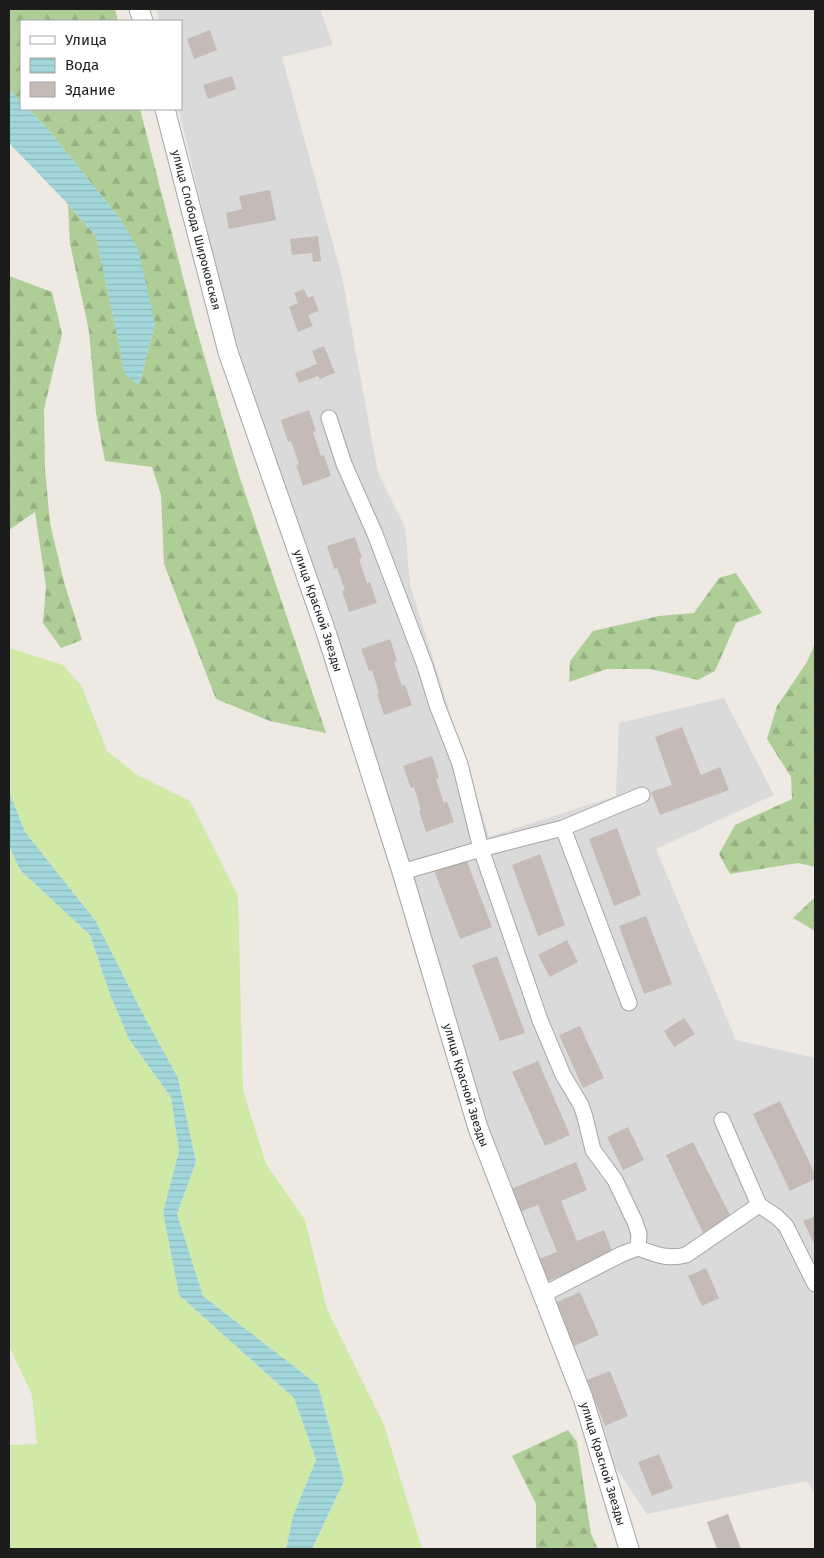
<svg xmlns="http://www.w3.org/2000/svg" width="824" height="1558" font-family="'Fira Sans',sans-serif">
  <defs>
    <pattern id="forest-firs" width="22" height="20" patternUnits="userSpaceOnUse" patternTransform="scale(1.25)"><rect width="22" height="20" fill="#afce97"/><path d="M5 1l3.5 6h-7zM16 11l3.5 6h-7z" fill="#96b082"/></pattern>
    <pattern id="water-rules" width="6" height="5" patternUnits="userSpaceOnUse" patternTransform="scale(1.25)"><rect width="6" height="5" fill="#a2d8dc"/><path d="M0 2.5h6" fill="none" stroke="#8bb9bc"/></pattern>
  </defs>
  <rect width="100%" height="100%" fill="#eee9e2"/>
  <path fill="#dbdada" d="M156,9h164l13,36 -51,12 60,220 36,196 27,54 5,58 79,252 127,-41 3,-73 105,-25 50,97 -118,54 80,191 79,18v435l-8,-12 -160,33 -37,-55 -128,-321 -187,-621 -69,-204 -47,-204h2v-88h-22z"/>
  <path fill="#d1e9a7" d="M9,648l54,17 18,20 26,66 30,24 53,26 48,95 5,194 23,74 39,56 22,89 57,116 38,124h-110l32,-68 -26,-96 -115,-89 -26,-82 19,-52 -18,-84 -35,-64 -48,-94 -70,-88 -16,-40z
    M9,846l11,24 70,65 21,62 18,42 42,58 8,54 -16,61 16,83 115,103 22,62 -23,56 -7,33h-277v-104l28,-1 -5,-49 -23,-49z"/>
  <path fill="url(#forest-firs)" d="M9,9h106l3,12h-97v81l-12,-13z
    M28,109h112l55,215 43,148 88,261 -56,-12 -54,-22 -52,-135 -3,-69 -9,-28 -47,-6 -9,-48 -7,-82 -19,-87 -2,-40 28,32 29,137 14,12 16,-62 -34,-103 -74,-92z
    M9,276l43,16 10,42 -18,75 1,60 5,54 14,59 18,58 -21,8 -18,-25 3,-37 -11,-74 -26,18z
    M736,573l26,40 -26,10 -21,48 -17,9 -47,-11h-44l-38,13 1,-21 23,-30 66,-15 35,-3 25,-35z
    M815,643v224l-17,-4 -68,11 -11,-20 16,-29 57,-26 -1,-22 -24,-38 10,-33 30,-44z
    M815,897v34l-22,-13z
    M568,1430l9,12 14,92 7,15h-62v-45l-24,-48z"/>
  <path fill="url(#water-rules)" d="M9,89l12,13v7h7l19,19 74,92 17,29 17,74 -16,62 -14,-11 -29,-138 -28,-32 -59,-61z
    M9,792l16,40 70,88 48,94 35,64 18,84 -19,52 26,82 115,89 26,96 -32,68h-26l7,-33 23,-56 -22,-62 -115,-103 -16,-83 16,-61 -8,-54 -42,-58 -18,-42 -21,-62 -70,-65 -11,-24z"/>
  <path fill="#c6bab6" d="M210,30l7,20 -23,9 -7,-20z
    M232,76l4,13 -28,10 -5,-14z
    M270,190l6,30 -47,9 -3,-16 16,-4 -3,-13z
    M318,236l3,25 -8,1 -1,-9 -20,2 -2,-16z
    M304,289l4,9 5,-2 6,15 -11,4 5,11 -15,6 -9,-25 9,-4 -4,-10z
    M324,346l11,27 -15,6 -2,-3 -19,7 -4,-10 22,-9 -5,-13z
    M309,410l7,21 -3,1 8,24 3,-1 7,21 -28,10 -7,-21 3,-1 -8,-23 -3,1 -7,-22z
    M355,537l7,21 -3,1 8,24 3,-1 7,21 -28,9 -7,-21 3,-1 -8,-22 -3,1 -7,-23z
    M390,639l7,22 -3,1 8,24 3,-1 7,20 -28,10 -7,-21 2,-1 -7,-23 -3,1 -8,-22z
    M682,727l19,48 19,-8 9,23 -69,25 -9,-23 21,-7 -17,-48z
    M432,756l7,22 -3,1 8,24 3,-2 7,21 -28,10 -7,-21 2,-1 -7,-23 -3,1 -8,-22z
    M617,828l24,67 -27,11 -25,-67z
    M540,854l25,71 -27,11 -26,-71z
    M466,859l26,68 -32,12 -26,-69z
    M646,916l26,68 -28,10 -25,-68z
    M567,940l11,22 -28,15 -12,-22z
    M497,956l28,77 -25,8 -28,-76z
    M684,1018l11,16 -21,13 -10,-16z
    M580,1026l24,52 -21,10 -24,-53z
    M538,1061l32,74 -25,11 -33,-74z
    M780,1101l35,73v5l-25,12 -37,-77z
    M628,1127l16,33 -21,10 -16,-33z
    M693,1142l39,77 -29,14 -37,-78z
    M576,1162l11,28 -26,11 16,40 27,-11 10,25 -66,26 -9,-22 18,-7 -19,-47 -18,7 -9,-23z
    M815,1216v30l-12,-25z
    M706,1268l13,30 -17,8 -14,-30z
    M580,1292l19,43 -25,11 -19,-43z
    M610,1371l18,45 -23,10 -18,-46z
    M659,1454l14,34 -21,8 -14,-34z
    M728,1514l13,35h-24l-10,-27z"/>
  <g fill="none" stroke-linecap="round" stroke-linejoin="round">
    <g stroke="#a4a4a4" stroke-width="17">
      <path id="minor" d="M329,418l15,46 31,70 50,132 12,39 23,59 21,85 59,171 23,55 18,30 4,12 8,33 22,30 20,42 4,12 -1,14
        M563,828l66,175
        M402,872l79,-23 82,-21 79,-33
        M722,1120l37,85 18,12 9,9 29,58
        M544,1294l78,-40 16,-6c18,6 29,12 48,7l73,-50"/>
    </g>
    <g stroke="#a4a4a4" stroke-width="21">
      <g id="tertiary">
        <path d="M139,9l4,12"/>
        <path id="s1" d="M165,109l63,243 99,283 75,237 76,256 105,270 46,151"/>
      </g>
    </g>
    <use href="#minor" stroke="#fff" stroke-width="15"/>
    <use href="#tertiary" stroke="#fff" stroke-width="19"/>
  </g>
  <g text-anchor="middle" stroke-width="5" stroke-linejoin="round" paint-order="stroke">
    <g font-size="12" fill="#1d1d1d" stroke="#fff">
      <text dy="4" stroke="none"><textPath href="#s1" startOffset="125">улица Слобода Широковская</textPath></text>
      <text dy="4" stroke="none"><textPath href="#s1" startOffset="525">улица Красной Звезды</textPath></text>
      <text dy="4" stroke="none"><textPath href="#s1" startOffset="1022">улица Красной Звезды</textPath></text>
      <text dy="4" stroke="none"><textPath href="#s1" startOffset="1425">улица Красной Звезды</textPath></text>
    </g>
  </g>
  <rect width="824" height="1558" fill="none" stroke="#1d1d1d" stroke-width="20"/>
  <rect x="20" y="20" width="162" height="90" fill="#ffffff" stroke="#a5a5a5"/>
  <rect x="30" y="36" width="25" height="8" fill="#ffffff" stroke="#a5a5a5"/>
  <text x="65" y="45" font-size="15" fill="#1d1d1d">Улица</text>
  <rect x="30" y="58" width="25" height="15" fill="url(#water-rules)" stroke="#a5a5a5"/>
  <text x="65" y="70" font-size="15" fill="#1d1d1d">Вода</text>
  <rect x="30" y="82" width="25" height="15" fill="#c6bab6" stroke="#a5a5a5"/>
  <text x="65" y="95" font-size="15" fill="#1d1d1d">Здание</text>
</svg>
